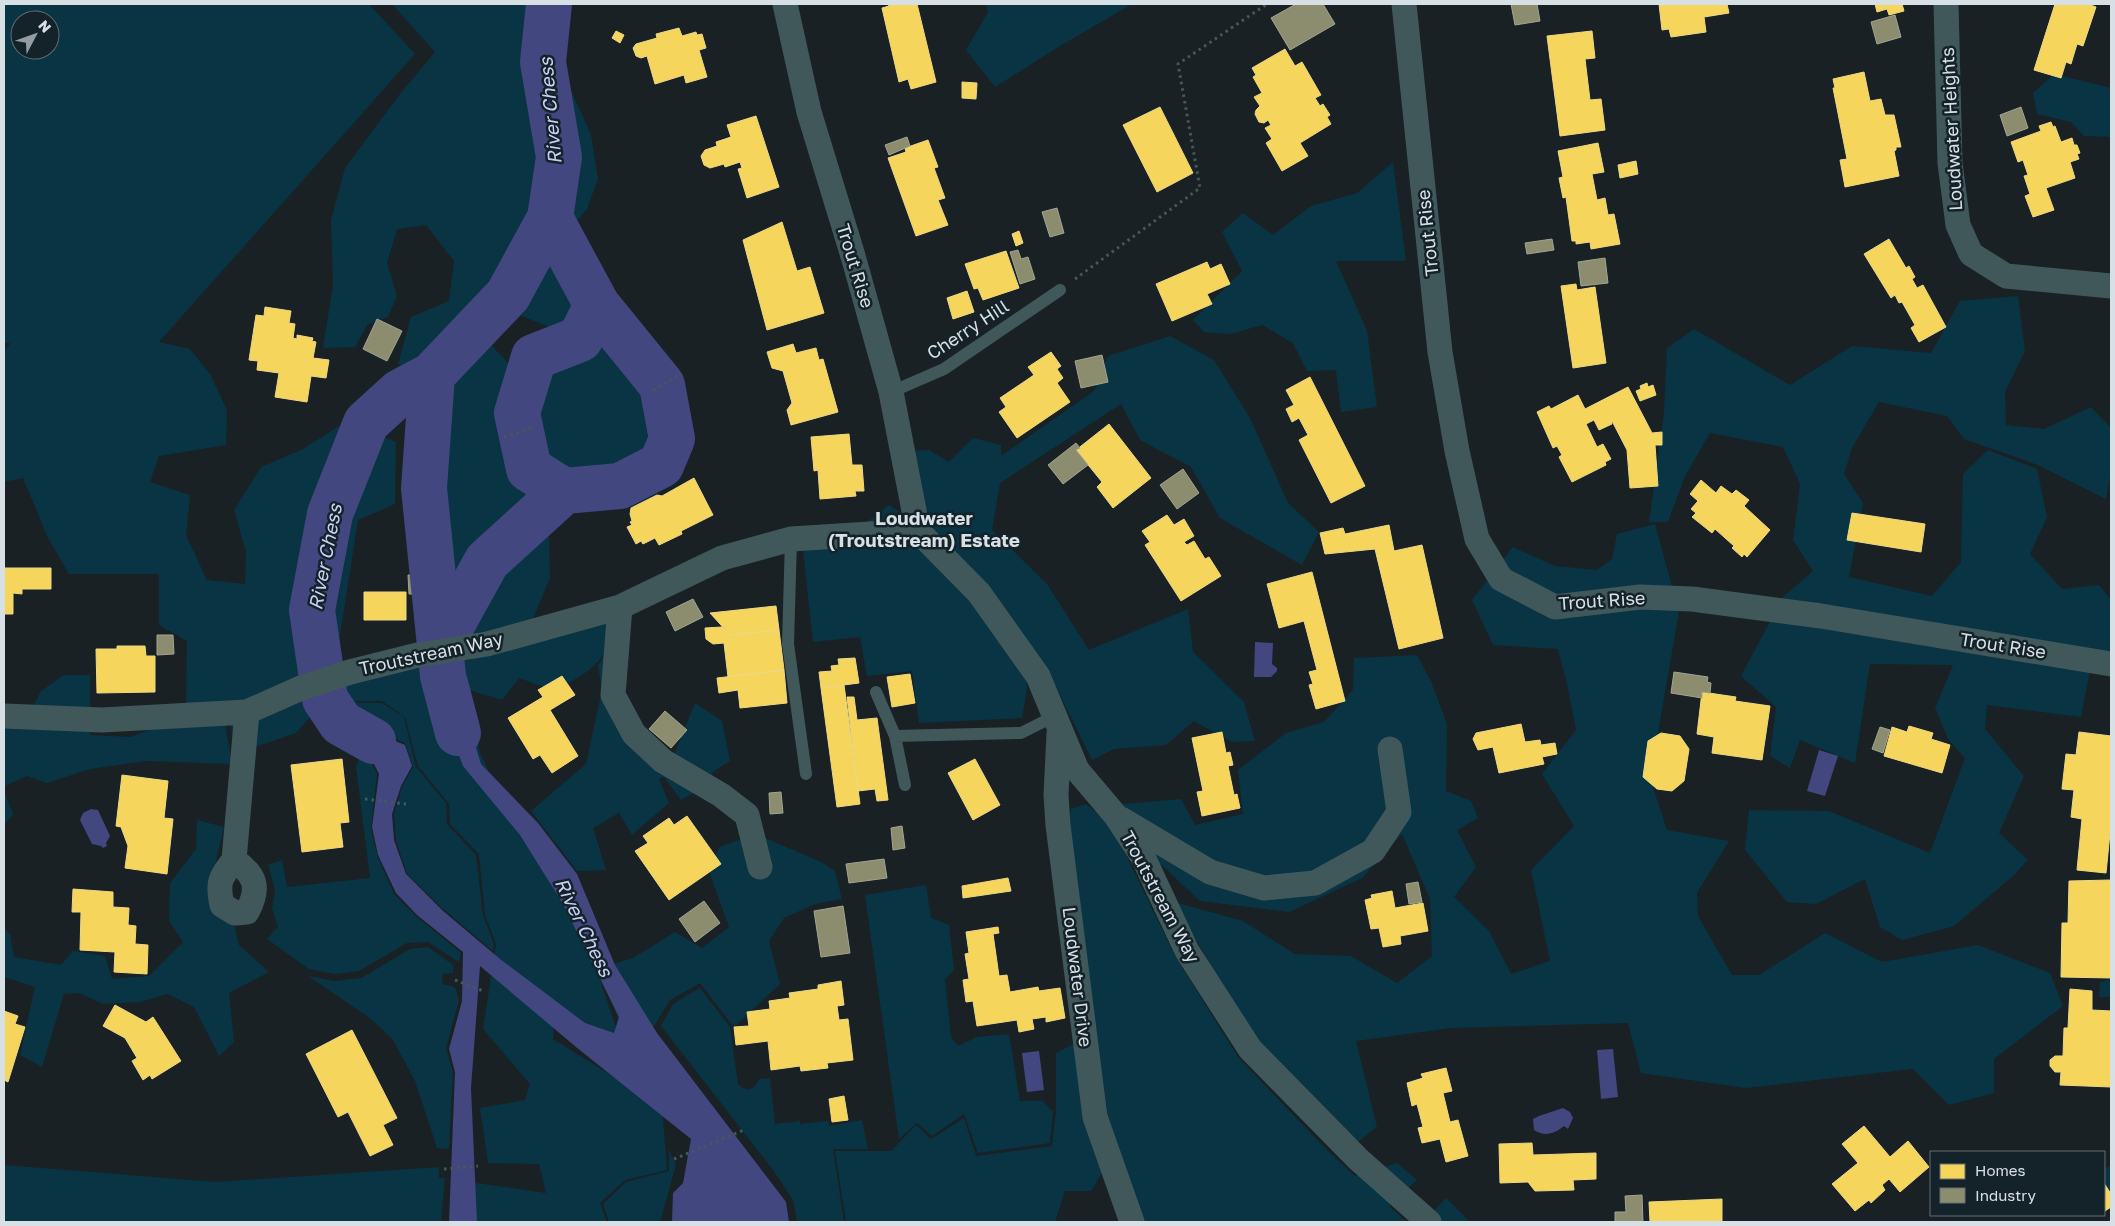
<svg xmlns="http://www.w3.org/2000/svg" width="2115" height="1226" font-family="'Golos Text',sans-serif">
  <rect width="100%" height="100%" fill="#192124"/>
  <path fill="#093444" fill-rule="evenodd" d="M4,4h365l46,50 -256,288 31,7 20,25 17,36 -1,35 -67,11 -9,26 40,13 -4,40 21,45 38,4 1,-32 -12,-42 27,-43 42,-18 44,-28 49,21 -1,62 -37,16 -18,115 -26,37 5,35 -23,26 -62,21 -5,-52 -43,3 1,-64 -28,-16v-51h-90l-21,-36 -25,-60 -19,4v-129l6,-10h-6zM20,20h30v30h-30z
    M392,4h174v43l-39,-1 -5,34 49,10 20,45 7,44 -11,30 -32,38 31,56 -31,26 -36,-14 -30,28 30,31 -16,48 17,55 28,19 2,82 -18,43 -73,19 -13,-73 -6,-64 4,-118 -46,-21 13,-47 38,-16 5,-40 -28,-36 -29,4 -10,34 10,33 -9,21 -20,7 -13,23 -32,1 10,-63 -2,-65 14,-52 55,-74 35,-42z
    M986,4h146l-72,42 -65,41 -29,-37 22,-38z
    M2054,74l57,14v49l-27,-1 -13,-14 -34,-8 -4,-21z
    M1393,162l13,99h-70l31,70 10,76 -36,5 -5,-42 -29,1 -14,-28 -31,-18 -31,9 -27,-2 -11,-12 49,-49 -20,-39 21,-19 30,22 38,-29 46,-13z
    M2018,296l7,55 -20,41 1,33 38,4 47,-22 20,21v44l-5,27 -68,-34 -74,-26 -17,-23 -68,-14 -27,46 -8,26 19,29 -14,74 83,19 29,-34 2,-88 25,-24 49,19 10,48 -17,37 32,35 37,-4 12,15v56l-18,-1 -12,62 -94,-12 -2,24 39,47 -25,57 29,27 -15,16 -59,50 -52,14 -22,-13 -15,-48 -49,25 -29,-2 -42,-52 4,-40 80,1 101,42 35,-95 -17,-19 -13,-31 18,-43 -83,-1 -15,99 -55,-23 -10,28 -20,-12 6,-49 -35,-31 42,-79 30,-26 -20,-31 7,-56 -17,-37 -73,-14 -25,43 -17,46h-19l15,-109 3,-65 27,-19 96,56 62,-39 79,7 29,-52z
    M605,329l29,30 20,45 6,32 -6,20 -40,22 -46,3 -33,-21 -8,-46 9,-38 18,-15 38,-15z
    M1170,336l44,24 36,58 38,85 31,29 -17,33 -82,-47 -29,-51 -51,-27 -19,-36 -121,79 -8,47 55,54 42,66 99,-41 5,43 51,50 11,39 -23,1 -38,-21 -28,24 -52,4 -22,11 -42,-85h-24l1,15 -5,28 -103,5 -7,-52 -45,5 -7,-39 -47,5 -10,-92 38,-6 47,-39 39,21 -15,-75 17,-1 20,12 24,-24 28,7v11l93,-65 14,-35z
    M1655,524l24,88 -29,166 17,52 62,11 -32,52 1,23 34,59h27l66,-42 57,29 96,-17 72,28 13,33 -69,53v34l-45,12 -36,-36 -167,19 -105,-15 -13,-50 -177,5 -95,13 21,86 -22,17 -98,-100 -83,-142 69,19 52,33 56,2 46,27 35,-27 -2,-57 -28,-65 -40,44 -73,34 -89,-11 -47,-44 -31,-53 59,-5 14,26 48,-11 -5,-44 48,-37 38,-11 29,-32 1,-32 63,-3 14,26 16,43 -1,67 25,10 7,17 -21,12 19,37 -22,30 35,34 22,43 39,-13 -19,-91 43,-44 -32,-52 34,-44 -9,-46 -9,-35 -65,-4 -21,-45 41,-53 42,19 42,4 15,-11 5,-25z
    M608,619c1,6 4,15 2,20 -7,28 -33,40 -57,51l-34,-12 -17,22 -33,-10 11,63 31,65 76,124 34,100 -66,-30 -2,27 109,68 5,63 -42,10 -25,23 7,19h-138v-40l77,11 -7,-29 -51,-1 -8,-55 45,-8 5,-16 -47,-55 13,-85 -11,-29 -6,-61 -29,-30 -1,-20 -31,-38 -13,-49 -23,-16h-41l-20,4 -1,-15z
    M613,638l-4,58 60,63 6,-7 20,-49 27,18 8,40 -16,10 -15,19 -18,10 -17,-23 -5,2 10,24 -37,32 -13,-22 -26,15 13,42 -29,1 -46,-60 55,-47 16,-74 -4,-24z
    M64,675h26v60l40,2 33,-12 62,-1 7,40 -86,-3 -56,8 -43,14 -20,-7 -23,10v-57l19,-3 18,-35z
    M342,702l40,1 22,14 12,50 30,36 1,21 29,31 7,60 11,29 -1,7 -51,-43 -35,-34 -11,-33 -2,-27 8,-27 11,-20 -8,-24 -46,-20z
    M362,751l8,8 7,15 -6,54 6,27 17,39 22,22 45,37 -2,9 -31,-20 -21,1 -48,28 -24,3 -26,-5 -42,-30 11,-13 -6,-17 3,-19 -7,-25 14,-5 5,27 83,-9 -14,-111z
    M4,790l9,24 -9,11z
    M1086,804l21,18 20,35 48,99 63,101 91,95 26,24 42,-13 20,17 -28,26 18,16h-265l-38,-108 -37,-289 4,-16z
    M197,820l27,7 -12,51 17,27 10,40 30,27 -40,21 5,49 -15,14 -25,-49 -27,-13 -27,8 -37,2 -23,-11 -16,1 -22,73 -22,-12 15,-68 -31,-10v-48l6,5 4,23 47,8 12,-14 32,5 7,23 37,-3 34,-34 -14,-21 1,-38 26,-34z
    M763,837l58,25 14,9 7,28 -27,5 -31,14 -15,23 11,43 -46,43 -34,-44 -30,17 -23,38 -24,-6 -24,-64 34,-10 42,-26 27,16 27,-21 -19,-53 9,-27 26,-9z
    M926,885l5,33 18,7 5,45 -9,10 6,57 7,9 19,-9 32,-3 11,67h23l10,11 -3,31 -72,10 -14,-39 -32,22 -15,-13 -18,16 -34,-244z
    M428,947l25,18v8l-10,1 -1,10 13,3 4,13 -13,48 7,24 -4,77 -12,-1 -22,-67 -22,-41 -23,-22 -62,-42 27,5 26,-3 49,-29z
    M2111,979v18h-12l1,-15z
    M700,988l30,39 8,57c9,9 16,6 21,-5l11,-1 5,46 25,-3v3l28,-3 2,5 32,-6 6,29h-35l11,73h-47l-4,-22 -20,-30 -112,-144 12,-22z
    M1081,1040l25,126 -15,25h-26l-10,31h-209l-11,-71h56l25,-26 15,14 33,-21 12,38 76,-10 4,-35v-58z
    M669,1150l7,15 -16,57h-51l-6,-18 23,-22 43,-11z
    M4,1165l212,17 223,-15v11h6l-4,44h-437z
    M2111,1165v57h-3l3,-9 -7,-16v-28z
    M1446,1198l24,24h-46z"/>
  <path fill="#42477f" d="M1255,642l18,1 -1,21 5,4v3l-6,6h-17z
    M452,669l29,95 57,59 39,51 38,91 42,68 129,169 3,20h-117l1,-29 10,-10 8,-44 -115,-92 -96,-81 -9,122 6,134h-28l6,-150 -6,-23 13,-48 1,-49 -46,-37 -21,-22 -18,-38 -6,-28 7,-53 -8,-16 -40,-36 -8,-19 11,-6 24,29 47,19 7,21 -11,20 -9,28 2,26 12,34 36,36 58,49 85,64 29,10 5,-16 -56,-113 -43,-69 -57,-69 -17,-46 -12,-46z
    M1819,750l19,6 -13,40 -18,-5z
    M91,809l7,1 12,26 -4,7 1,3 -4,2 -2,-2 -9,-2 -12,-24 3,-7z
    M1613,1049l5,48 -17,2 -4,-49z
    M1039,1051l5,39 -17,2 -5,-39z
    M1563,1108l7,4 3,6 -5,11 -4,-3c-10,8 -19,11 -30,4l-1,-11 6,-3z"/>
  <path fill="#f6d55c" stroke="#edd885" d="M888,4h29l19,78 -25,7 -3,-10 -9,3 -17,-74 7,-2z
    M1659,4h68l2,9 -25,4 2,15 -35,5 -2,-8 -7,1z
    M1875,4h27l2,7 -15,4 -2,-6 -10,3z
    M2055,4h33l8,3 -13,39 -6,-2 -6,20 -5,-2 -5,16 -27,-8z
    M679,28l3,8 14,-4 1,3 5,-1 4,14 -7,2 8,27 -21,6 -2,-8 -29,9 -8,-28 -6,2 -5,-2 -3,-8 3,-4 21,-6 -1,-4z
    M616,31l8,4 -4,8 -8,-5z
    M1592,31l3,27 -10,1 5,41 11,-1 4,31 -45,6 -13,-100z
    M1285,49l10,17 7,-4 19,33 -6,3 5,8 3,-2 7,11 -3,2 4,7 -31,19 8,13 -26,15 -16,-28 6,-4 -7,-11 6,-3 -3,-5 -4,3 -5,-1 -4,-8 1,-4 4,-4 -6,-9 8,-4 -9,-16 3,-2 -4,-7z
    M1864,72l6,29 11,-2 4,16h9l7,32h-5v3l-2,1 5,25 -54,11 -5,-27 7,-1 -14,-71h2l-2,-9z
    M962,82l15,1 -1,16 -14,-1z
    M1160,107l33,66 -36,19 -34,-67z
    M756,116l23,71 -32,11 -9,-29 4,-1 -2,-6 -15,5 -1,-3 -14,4 -6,-3 -3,-9 4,-6 12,-4 -1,-4 15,-5 -4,-12z
    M2051,122l2,5 2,-1 6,16 11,-4 2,7h3l3,8 -3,1 2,5 -9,3 5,16 -29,10 8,22 -21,7 -8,-21 5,-2 -6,-18 4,-1 -5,-15 -5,2 -7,-20 30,-11 -2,-5z
    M928,140l10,27 -4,1 11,30 -7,2 10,25 -32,11 -28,-78 18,-6 -1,-4z
    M1598,143l6,29 -12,2 5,26 8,-2 3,17 6,-1 6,30 -29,5 -1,-7 -14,2v-3h-4l-6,-44 -3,1 -4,-20 4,-1 -5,-26z
    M1636,161l2,13 -18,4 -2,-13z
    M782,222l15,49 13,-4 14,46 -57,17 -24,-90z
    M1019,231l4,12 -7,3 -4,-12z
    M1889,239l17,29 3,-2 6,11 -3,2 5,9 6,-3 23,42 -27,15 -8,-14 4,-3 -13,-23 -3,1 -4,-8 -4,3 -27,-44z
    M1006,251l13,37 -36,12 -5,-12 -4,1 -9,-25z
    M1207,262l3,7 11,-5 9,20 -23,10 5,10 -40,17 -16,-37z
    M1576,284l1,6 18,-3 11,76 -33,5 -12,-82z
    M967,291l7,21 -21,7 -6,-21z
    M265,307l26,4 -2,12 6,1 -2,14 4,1v-4l16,3 -1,3 4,1 -3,16 16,2 -3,18 -15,-2 -4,26 -32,-5 4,-24 -22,-3 1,-9 -9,-1 7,-45 8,1z
    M793,344l3,9 20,-5 3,12 4,-1 15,53 -47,13 -4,-15 5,-7 -9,-32 -11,-3 -5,-16z
    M1051,352l10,14 -4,3 6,9 -6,5 13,19 -53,36 -18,-26 7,-5 -6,-9 34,-23 -6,-8z
    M1310,377l55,109 -34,17 -32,-63 9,-5 -9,-17 -7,4 -6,-13 8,-4 -8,-15z
    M1647,383l1,4 5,-2 3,10 -16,6 -4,-10 5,-2 -1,-3z
    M1628,387l24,46 10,-1v13h-7l3,41 -28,2 -3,-38 -16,-31 1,5 -13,6 -5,-10 -8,4 11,23 6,-3 8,15 -6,3 1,3 -34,17 -13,-25 3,-2 -5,-9 -4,2 -16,-36 12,-6 2,3 27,-14 7,14z
    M1109,424l42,54 -38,30 -16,-21 5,-5 -26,-32z
    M849,434l3,31h10l2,26h-9l1,5 -36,3 -2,-29 -4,1 -3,-34z
    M694,478l19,37 -32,16 1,3 -23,11 -4,-7 -12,6 -2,-3 -5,3 -9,-17 5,-2 -2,-3 2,-1 -2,-7 1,-6 26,-13 5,1z
    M1701,480l15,13 5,-7 11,8 4,-4 13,10 -5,6 26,24 -23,27 -3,-3 -2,3 -10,-9 2,-2 -19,-17 -3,4 -20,-16 4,-4 -5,-4 7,-8 -8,-7z
    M1852,513l73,11 -4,28 -74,-12z
    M1167,515l7,10 10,-6 10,17 -10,6 3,3 7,-4 11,18 4,-2 12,19 -40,25 -36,-56 5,-3 -8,-11z
    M1389,525l5,26 28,-6 21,93 -44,11 -24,-100 -50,5 -5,-21 23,-5 2,6z
    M4,568h47v21h-29v5l-9,-1v21h-9z
    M1312,572l33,129 -29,8 -7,-24 4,-1 -4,-12 8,-2 -13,-49 -25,7 -12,-44z
    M364,592h42v28h-42z
    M776,606l3,24 -49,5 -20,-22z
    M722,627l8,8 49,-5 5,40 -56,7 -4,-34 -11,1 -7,-5 -1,-11z
    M117,646h28l1,10h9v36l-58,1 -1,-44h21z
    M855,658l4,25 -38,5 -2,-16 13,-1 -1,-5 8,-1 -1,-6z
    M784,670l3,33 -47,5 -2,-18 -19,3 -2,-15z
    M910,674l5,29 -23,4 -5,-30z
    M562,676l13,19 -25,15 28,46 -26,17 -12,-18 -7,4 -25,-41 35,-21 -5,-7z
    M844,685l16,119 -23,3 -16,-119z
    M1702,692l34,5 -1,4 35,5 -8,54 -50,-7 2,-16 -17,-3z
    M847,697h7l3,23 20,-2 11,82 -11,1 -2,-12 -17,2z
    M1521,724l4,18 15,-2 1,5 14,-2 2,11 -15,3 2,7 -45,9 -6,-26 -15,3 -5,-11 3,-6z
    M1909,726l24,7 -2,6 19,6 -8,28 -58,-17 8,-29 15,5z
    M1222,732l4,21 4,-1 3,13 -5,1 6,29 3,-1 3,14 -38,8 -5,-24 6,-1 -11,-53z
    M2079,732l32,4v87l-5,50 -29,-3 5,-51 -11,-2 3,-27 -12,-1 4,-35 10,1z
    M1661,733l19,3 9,13 -5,32 -12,10 -15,-2 -14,-12 5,-36z
    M342,759l7,63 -9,1 3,24 -41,5 -11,-87z
    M975,759l25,46 -27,15 -25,-47z
    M122,775l46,6 -4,37 9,1 -6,55 -42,-6 3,-22 -7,-19 -5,-1z
    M687,816l34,48 -52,36 -34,-49 13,-8 -5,-7 26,-18 5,7z
    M1008,878l3,13 -48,7 -1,-12z
    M2111,880v98l-50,-1 1,-54h6l1,-42z
    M73,889l40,3v15l16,1 -1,17 8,1 -1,18 13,1 -1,29 -33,-2 1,-20 -35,-2 1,-38h-9z
    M1392,891l3,17 28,-5 5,28 -28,5 1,8 -18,3 -4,-19 -8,1 -6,-29 7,-2 -1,-3z
    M998,927l1,6 -6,1 6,42 8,-1 3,17 28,-5 1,4 21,-3 5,30 -19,4v-5l-14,2 2,10 -15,3 -2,-12 -40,6 -4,-25 -7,1 -3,-22 6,-1 -4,-25 4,-1 -3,-21z
    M841,981l3,24 -7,1 2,14 9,-1 5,41 -26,3 1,5 -27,3 -1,-5 -29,4 -3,-29 -32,4 -2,-18 15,-1 -2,-14 23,-3 -1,-8 21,-3 -1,-5 29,-4v-4z
    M2070,989l22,2v19l19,1v76l-51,-2 1,-13h-6l-5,-6v-6l5,-4h8l1,-28h4z
    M115,1005l31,17 7,-5 28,44 -29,18 -2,-4 -7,5 -11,-19 5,-3 -12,-20 -22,-12z
    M4,1011l14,5 -3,8 10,3 -17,55 -4,-2z
    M352,1030l45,88 -14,7 10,20 -23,11 -22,-44 -10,5 -32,-63z
    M1446,1068l6,23 -9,2 7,29 8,-2 10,36 -22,6 -6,-23 -18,4 -4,-15 5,-1 -6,-23 -5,2 -5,-23 16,-5 -2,-4z
    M844,1096l4,24 -16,2 -3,-23z
    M1864,1126l26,31 18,-16 21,26 -29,25 -11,-13 -7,6 3,5 -14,13 -2,-3 -14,11 -23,-27 26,-21 -16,-19z
    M1532,1143l1,12 63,-2v26l-23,1 1,10 -39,1 -7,-9 -28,1 -1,-39z
    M2104,1183l7,11v13l-6,4 -1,-3z
    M1722,1199v23h-72l-1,-20z"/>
  <path fill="#8c8c6e" stroke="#a2a591" d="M1296,4h27l12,20 -45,26 -19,-32z
    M1511,4h26l3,17 -25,4z
    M1895,15l6,22 -24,7 -6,-22z
    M2021,107l7,21 -21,8 -7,-21z
    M907,137l3,9 -21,9 -4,-10z
    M1057,208l7,25 -14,4 -8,-25z
    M1552,239l2,11 -27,4 -2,-11z
    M1018,250l3,9 7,-2 7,22 -15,5 -10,-32z
    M1605,258l3,25 -27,3 -3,-24z
    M377,319l25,12 -15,30 -24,-12z
    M1102,355l6,27 -27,6 -6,-27z
    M1076,443l4,5 -4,2 12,15 -25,19 -15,-19z
    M1183,469l16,24 -22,16 -17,-24z
    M408,575h10v19h-9z
    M693,599l10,18 -28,14 -9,-19z
    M157,635h16l1,19 -17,1z
    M1674,672l34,5 -1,5 4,1 -1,10 -8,-1v6l-31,-5z
    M665,711l22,19 -16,18 -22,-19z
    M1880,727l10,3 -7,23 -11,-4z
    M781,792l2,21 -13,1 -1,-21z
    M902,826l3,22 -12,2 -2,-22z
    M884,859l3,19 -38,5 -3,-19z
    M1418,882l4,20 -13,2 -3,-20z
    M704,901l16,22 -25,19 -16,-23z
    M843,906l7,47 -29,4 -7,-46z
    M1642,1195l1,27h-28v-10h11l-1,-16z"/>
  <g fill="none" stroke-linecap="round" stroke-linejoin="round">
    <path stroke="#42477f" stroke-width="46" d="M432,375l-8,113 16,158
      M564,491l-35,-22 -12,-56 17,-56 46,-18 17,-34
      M458,733l-15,-57 -3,-30 47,-85 77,-70 56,-5 41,-21 11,-26 -10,-54 -65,-80 -47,-87
      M373,741l-32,-18 -16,-24 -13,-89 18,-96 36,-91 34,-31 32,-17 76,-80 42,-77 9,-61 -16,-95 6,-58"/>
    <path stroke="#47585a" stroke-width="3" stroke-dasharray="2.5 4" stroke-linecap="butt" d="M1075,279l125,-91 -22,-124 89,-60
      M653,390l24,-14
      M504,437l28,-9
      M365,799l41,5
      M455,980l28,11
      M674,1159l70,-29
      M444,1169l34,-3"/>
    <path stroke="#41585b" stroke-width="12" d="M891,392l53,-23 116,-79
      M791,539l-3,105 18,130
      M876,692l19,44 10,49
      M895,736l126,-3 34,-17"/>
    <path stroke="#41585b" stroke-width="25" d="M785,4l24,108 44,144 38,136 27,139
      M1404,4l36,348 17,99 20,88 24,40 54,28 85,-10 52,2 129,17 290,48
      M1946,4l4,159 8,62 13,29 35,22 105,10
      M620,607l-7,88 21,39 29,27 58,34 26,20 13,52
      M4,716l98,4 145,-8 54,-24 49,-16 68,-17 69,-11 133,-37 102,-49 69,-19 127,-8 61,62 59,83 39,94 39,46 28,43 43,92 63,98 108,110 71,63
      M1059,734l-3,61 2,30 37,292 37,105
      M1121,819l89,53 54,16 51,-5 58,-32 26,-39 -9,-63
      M234,860c-14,18 -17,22 -12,45l13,8 12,-1c13,-24 9,-37 -13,-52l13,-148"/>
  </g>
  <g text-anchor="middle" stroke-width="5" stroke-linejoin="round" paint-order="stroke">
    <g font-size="18" fill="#d7e0e4" stroke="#142229">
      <text transform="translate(1952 129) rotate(-93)" y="6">Loudwater Heights</text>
      <text transform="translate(1428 233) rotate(-96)" y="6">Trout Rise</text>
      <text transform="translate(855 266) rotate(73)" y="6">Trout Rise</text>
      <text transform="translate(968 330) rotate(-33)" y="6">Cherry Hill</text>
      <text transform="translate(1602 601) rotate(-4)" y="6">Trout Rise</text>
      <text transform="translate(2003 646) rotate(9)" y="6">Trout Rise</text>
      <text transform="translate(431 654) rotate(-12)" y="6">Troutstream Way</text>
      <text transform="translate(1160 897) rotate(62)" y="6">Troutstream Way</text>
      <text transform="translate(1077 977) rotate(83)" y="6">Loudwater Drive</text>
    </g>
    <g font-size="19" font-style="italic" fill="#cad0f5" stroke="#142229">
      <text transform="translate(550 111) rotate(-95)" y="7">River Chess</text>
      <text transform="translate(325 557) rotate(-79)" y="7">River Chess</text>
      <text transform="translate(584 927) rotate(64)" y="7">River Chess</text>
    </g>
    <g font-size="19" font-weight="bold" fill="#d7e0e4" stroke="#142229">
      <text x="924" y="525">Loudwater<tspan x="924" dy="22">(Troutstream) Estate</tspan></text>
    </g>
  </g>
  <rect width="2115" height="1226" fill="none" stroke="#d7e0e4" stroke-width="10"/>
  <rect x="1930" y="1151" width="175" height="65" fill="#142229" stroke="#626e74"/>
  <rect x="1940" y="1164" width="25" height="15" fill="#f6d55c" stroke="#626e74"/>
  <text x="1975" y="1176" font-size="15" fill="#d7e0e4">Homes</text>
  <rect x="1940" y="1188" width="25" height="15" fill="#8c8c6e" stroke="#626e74"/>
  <text x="1975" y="1201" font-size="15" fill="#d7e0e4">Industry</text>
  <g transform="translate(35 35) rotate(49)"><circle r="24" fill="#142229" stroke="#626e74"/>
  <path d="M0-4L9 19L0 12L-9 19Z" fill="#949da1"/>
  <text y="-8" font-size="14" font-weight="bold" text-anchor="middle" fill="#d7e0e4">N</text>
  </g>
</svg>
